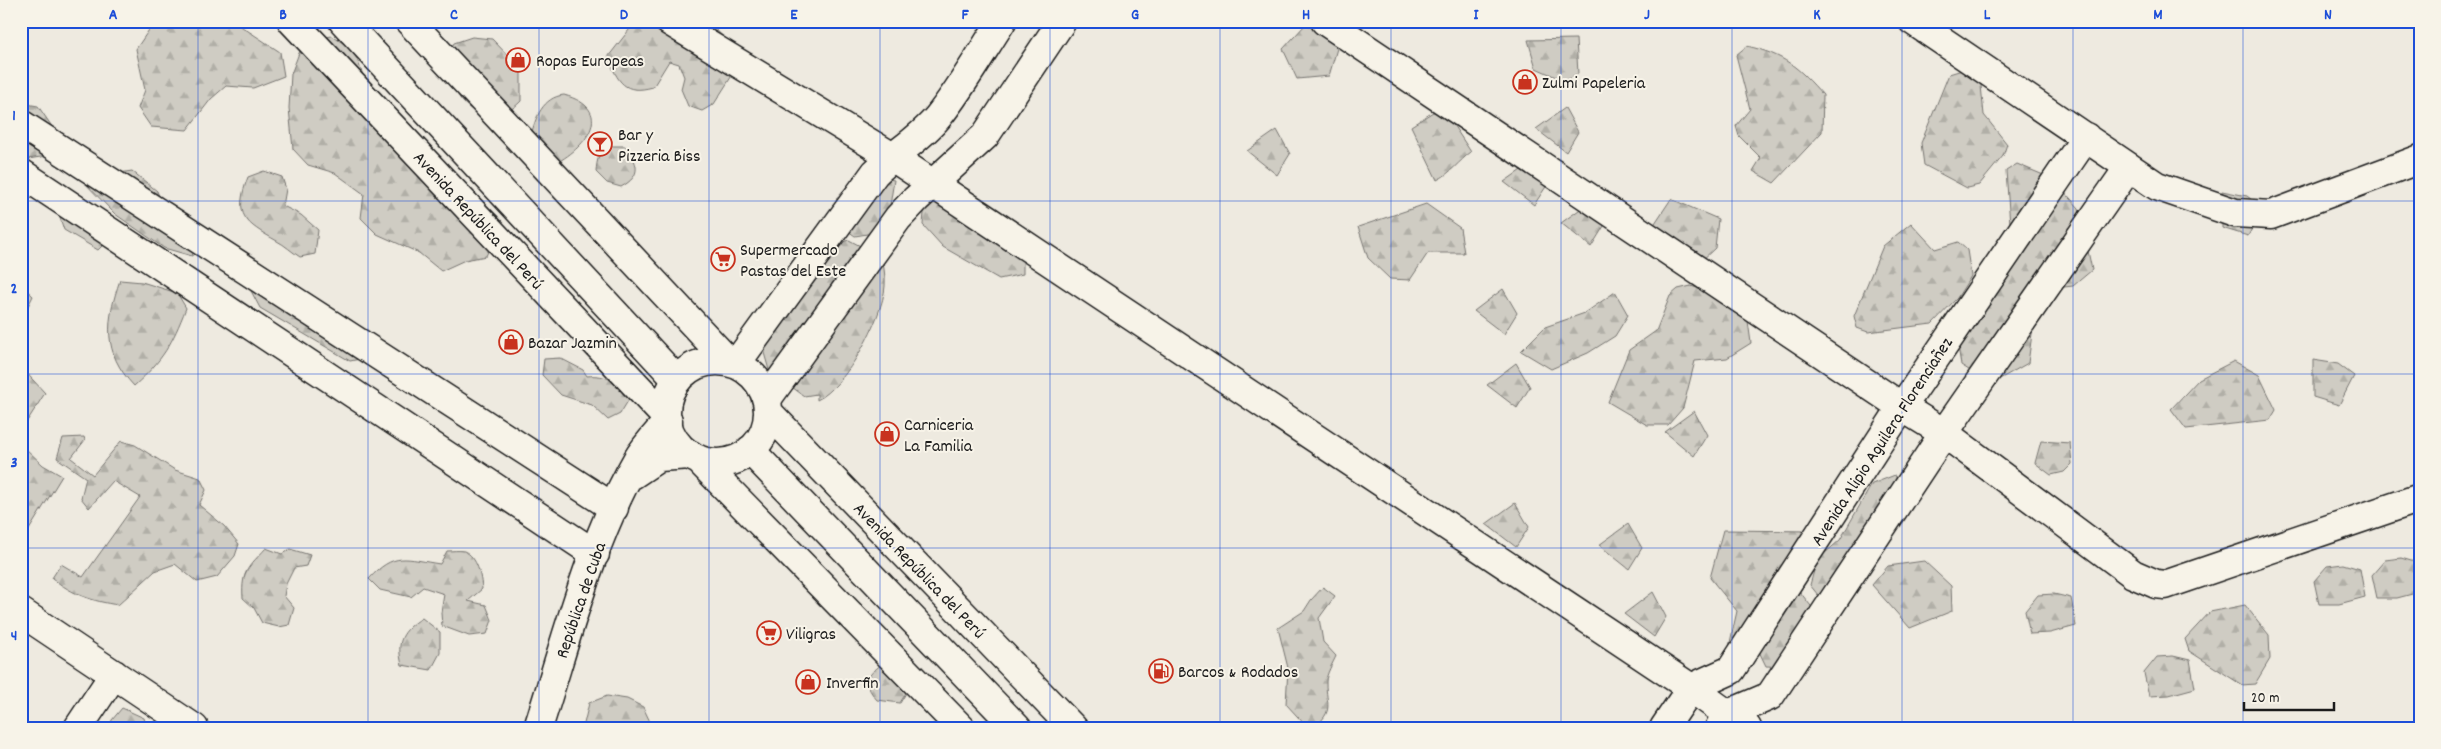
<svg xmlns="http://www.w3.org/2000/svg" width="2441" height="749" font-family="Dekko,sans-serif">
  <defs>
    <pattern id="forest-firs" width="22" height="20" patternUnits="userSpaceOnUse" patternTransform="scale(1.25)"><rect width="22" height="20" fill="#cfccc3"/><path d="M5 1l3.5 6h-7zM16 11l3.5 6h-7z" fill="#b1afa7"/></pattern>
  </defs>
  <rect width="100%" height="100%" fill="#eeeae0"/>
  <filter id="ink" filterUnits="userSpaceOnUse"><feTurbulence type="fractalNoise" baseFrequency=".02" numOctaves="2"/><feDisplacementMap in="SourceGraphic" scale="10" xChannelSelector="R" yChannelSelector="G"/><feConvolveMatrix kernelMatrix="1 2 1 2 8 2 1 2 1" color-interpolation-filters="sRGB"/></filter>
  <g filter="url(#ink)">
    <path fill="url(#forest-firs)" stroke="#767470" d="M155,21h78l47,31 4,24 -31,12 -27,-2 -15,13 -24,31 -36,-3 -13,-19 7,-18 -9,-41z
      M636,21h65l13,7 17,16 2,30 -19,30 -12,7 -14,-5 -7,-17 3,-12 -5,-13 -10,-3 -16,26c-29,8 -35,-5 -45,-30z
      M1305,25l21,5 14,8 -11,38 -32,3 -14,-30z
      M332,36l17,11 8,12 13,35 128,122 3,7 -15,33 -21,4 -24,11 -22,-18 -42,-19 -16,-16 3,-24 -29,-21 -27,-8 -15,-16 -4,-41 2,-34 8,-21 8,-13z
      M472,37l20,2 29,30v32c-9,9 -13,11 -26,13 -31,5 -43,-27 -52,-52l11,-19z
      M1576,39l2,35 -13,7 -29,-13 -8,-28z
      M1747,46c38,9 51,21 76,49l-1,37 -48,51 -21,-12 8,-13 -22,-22 -3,-10 14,-17 -14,-54z
      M1972,67l8,9 4,39 23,29 -4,12 -24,29 -12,3 -43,-23 -3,-22 28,-69z
      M564,95c51,14 24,51 -8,68l-25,-27c4,-18 12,-39 33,-41z
      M21,103l17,3 15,22 -6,28 -19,3 -7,-3z
      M1565,108l13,24 -12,20 -30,-23z
      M1433,112l13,2 25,38c-12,9 -21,22 -34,28l-26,-54z
      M1277,130l13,24 -13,21 -30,-24z
      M610,146h15c13,17 18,29 -4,41l-14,-4 -11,-11c1,-12 2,-21 14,-26z
      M1534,161l13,24 -13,20 -30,-23z
      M2017,164l36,15 26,29 13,62 -19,16 -35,4 -10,73 -37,21 -30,-19 -4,-25 54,-103 -5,-66z
      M132,171l25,20 13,34 28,17 -6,14 -28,-8 -49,-34 -37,-38h23z
      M264,171l18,6 4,12 -3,17 18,9 17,15 -3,24 -15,3c-8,-5 -15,-12 -23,-16 -32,-18 -44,-25 -29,-64z
      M859,174l35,6 -5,32 -10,20 -24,4 -21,-15 3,-24z
      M950,184l73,55v35l-24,5 -56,-32 -20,-22 2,-25z
      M2222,191l25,5 16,12 -15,28 -26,-8z
      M1671,199l47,20 -3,29 -15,14 -53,-27z
      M1590,202l14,24 -13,21 -30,-24z
      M1426,204l34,24 4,25h-36l-18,27 -20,-1 -22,-21 -10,-31z
      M65,210l47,26 -14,14 -34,-20 -4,-12z
      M1911,223l24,26 23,-7 9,8 4,26 -14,22 -25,26 -64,8 -11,-4 -3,-12 29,-70z
      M849,240l34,18c0,9 3,19 2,28 -2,31 -39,101 -68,114v-6l-13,2 -35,-26 -7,-24 61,-98z
      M120,280l22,2 35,11 9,15c-14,36 -23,52 -52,78 -32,-34 -28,-65 -14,-106z
      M265,284l100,74 -15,3 -90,-53 -10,-19z
      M21,285l12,11 -9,18h-3z
      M1691,286l49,16 7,12 4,29 -24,15 -32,3 -12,47 -15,17h-21l-39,-23 21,-52 27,-19 14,-35 8,-7z
      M1503,289l14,24 -13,21 -30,-23z
      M1615,292l13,23 -13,21 -27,17 -37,16 -30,-18 24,-24 40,-14z
      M560,358l23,12 4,6c20,-2 30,6 44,20l-11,18 -12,6 -16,-15 -31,-10 -19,-20 2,-16z
      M2313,360l25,4 16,12 -15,29 -26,-8z
      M2234,361l25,14 17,35 -6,10 -84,9 -15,-20 28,-30z
      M1516,363l14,24 -13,21 -30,-23z
      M21,367l24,26 -21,33 1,22 18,17 19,11 -41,67z
      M1694,411l13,24 -13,21 -29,-24z
      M84,437l1,3 -14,18 22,17 28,-34 14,4 40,25 25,8 6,12 -7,15 25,21 15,18 -4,12 -18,21 -20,5 -22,-18 -20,7 -37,34c-26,-4 -45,-10 -66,-27l9,-14 22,13 57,-80 -27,-16 -24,27 -8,-10 5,-20 -29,-20 6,-20z
      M2041,441l29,2 2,21 -8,8 -13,3 -16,-12z
      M1895,475l5,11 -57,107 -25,2 -8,-10 7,-25 23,-20 32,-56z
      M1515,503l14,24 -13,20 -30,-23z
      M1628,524l14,24 -13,21 -30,-24z
      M1723,530l86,1 -16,52 28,36 -32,48 -23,-1 -14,-29 -14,20 -9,-10 8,-36 -27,-33z
      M266,548l16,6 8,-5 20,6 -4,11 -12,2 -8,16 -2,12 10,12 -5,17 -10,2 -17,-4 -8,-15 -11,-10c-2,-28 6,-31 23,-50z
      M447,551c5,0 12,-1 17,0 14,6 17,26 18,38l-14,12 18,4 6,15 -5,14 -18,2 -27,-10 -1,-13 3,-19 -21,-7 -12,10 -31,-7 -11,-11c25,-28 37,-20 71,-15z
      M2401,558l17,5 2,29 -23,6h-20l-5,-23 13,-15z
      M1924,561l27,25 1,25 -42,17 -38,-43 16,-19z
      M2343,564l17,5 5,28 -26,7h-20l-5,-23 13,-15z
      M1323,587l12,9 -16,22 4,24 13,14c-3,7 -10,18 -10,26 0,24 9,27 -12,46h-6l-22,-24 2,-36 -10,-40 26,-17 7,-11z
      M1653,592l13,25 -12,20 -30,-23z
      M2054,594l17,4 5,28 -26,7 -20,1 -5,-23 13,-16z
      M2245,605l24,30 1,24 -15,25 -13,1 -53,-34 -4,-12 25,-27z
      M422,618l18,14v21l-9,17 -29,-5c-6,-24 0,-34 20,-47z
      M2173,656l17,4 5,28 -26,7 -20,1 -5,-23 13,-16z
      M885,662l23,22 -2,9 -6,10 -23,-3c-16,-19 -10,-25 8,-38z
      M607,696l20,3 16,8 10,21h-70l6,-25z
      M122,708l22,10 3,10h-38l3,-8z"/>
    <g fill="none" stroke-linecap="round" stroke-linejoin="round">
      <g stroke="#1c1c1c" stroke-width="31">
        <path id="minor" d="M669,21l222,135 800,532 56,40
          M1325,21l577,386 42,26 189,141 23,10 9,1 255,-87
          M1913,21l244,165 78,27 36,2 149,-56
          M21,124l593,384
          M21,173l574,381
          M21,612l173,116
          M1720,726l8,-12 42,-18 174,-263 185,-266
          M78,728l36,-54
          M1664,728l27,-40 40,-18 171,-263 184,-270"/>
      </g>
      <g stroke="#1c1c1c" stroke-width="31">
        <path id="tertiary" d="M343,21l334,359
          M750,450l267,278"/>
      </g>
      <g stroke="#1c1c1c" stroke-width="31">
        <path id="secondary" d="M736,364l139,-191c20,-20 45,-34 63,-56 24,-30 43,-64 64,-96
          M767,399l131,-181 18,-19 69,-63 77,-115
          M632,475l27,-18 32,-2
          M538,728c29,-90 52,-186 99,-268 8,-14 20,-26 31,-39"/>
      </g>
      <g stroke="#1c1c1c" stroke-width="31">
        <path id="trunk" d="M292,21l375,397
          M409,21l320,341
          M666 412a51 51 0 1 1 102 0a51 51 0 1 1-102 0Z
          M768,412l305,316
          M698,459l263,269"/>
      </g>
      <use href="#minor" stroke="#f7f3e8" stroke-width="28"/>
      <use href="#tertiary" stroke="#f7f3e8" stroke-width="28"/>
      <use href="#secondary" stroke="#f7f3e8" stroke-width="28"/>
      <use href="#trunk" stroke="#f7f3e8" stroke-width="28"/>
    </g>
  </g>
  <path fill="none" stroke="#1d4ed8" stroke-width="1" stroke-opacity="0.55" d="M198,21v707M368,21v707M539,21v707M709,21v707M880,21v707M1050,21v707M1220,21v707M1391,21v707M1561,21v707M1732,21v707M1902,21v707M2073,21v707M2243,21v707M21,201h2399M21,374h2399M21,548h2399"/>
  <defs>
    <g id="shop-ring" transform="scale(1.25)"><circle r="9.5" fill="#f7f3e8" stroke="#c8321e" stroke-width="1.5"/><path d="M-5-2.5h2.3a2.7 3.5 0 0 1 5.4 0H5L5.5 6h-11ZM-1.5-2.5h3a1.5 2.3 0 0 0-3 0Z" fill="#c8321e"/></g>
    <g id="bar-ring" transform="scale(1.25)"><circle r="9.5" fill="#f7f3e8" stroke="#c8321e" stroke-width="1.5"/><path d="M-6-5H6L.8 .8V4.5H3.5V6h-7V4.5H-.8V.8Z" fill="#c8321e"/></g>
    <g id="supermarket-ring" transform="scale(1.25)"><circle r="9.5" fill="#f7f3e8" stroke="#c8321e" stroke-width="1.5"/><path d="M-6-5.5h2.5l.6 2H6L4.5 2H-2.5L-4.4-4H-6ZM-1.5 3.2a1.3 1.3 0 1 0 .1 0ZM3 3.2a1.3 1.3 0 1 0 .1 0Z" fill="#c8321e"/></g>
    <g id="fuel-ring" transform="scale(1.25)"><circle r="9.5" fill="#f7f3e8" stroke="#c8321e" stroke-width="1.5"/><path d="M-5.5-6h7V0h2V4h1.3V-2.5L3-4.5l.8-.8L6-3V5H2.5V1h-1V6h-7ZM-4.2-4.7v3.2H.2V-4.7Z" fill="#c8321e"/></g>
  </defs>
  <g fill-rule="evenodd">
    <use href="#shop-ring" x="518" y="60"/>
    <use href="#shop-ring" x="1525" y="82"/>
    <use href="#bar-ring" x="600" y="144"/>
    <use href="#supermarket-ring" x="723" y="259"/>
    <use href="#shop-ring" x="511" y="342"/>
    <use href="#shop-ring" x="887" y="434"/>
    <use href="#supermarket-ring" x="769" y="633"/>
    <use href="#fuel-ring" x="1161" y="671"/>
    <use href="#shop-ring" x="808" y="682"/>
  </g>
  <g text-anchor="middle" stroke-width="4" stroke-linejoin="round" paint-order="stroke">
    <g font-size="18" fill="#1c1c1c" stroke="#f7f3e8" text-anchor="start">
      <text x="536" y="66">Ropas Europeas</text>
      <text x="1542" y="88">Zulmi Papeleria</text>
      <text x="618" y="140">Bar y<tspan x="618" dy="21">Pizzeria Biss</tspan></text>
      <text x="740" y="255">Supermercado<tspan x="740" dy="21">Pastas del Este</tspan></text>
      <text x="528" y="348">Bazar Jazmin</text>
      <text x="904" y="430">Carniceria<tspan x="904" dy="21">La Familia</tspan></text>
      <text x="786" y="639">Viligras</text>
      <text x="1178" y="677">Barcos &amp; Rodados</text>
      <text x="826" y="688">Inverfin</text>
    </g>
    <g font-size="18" fill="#1c1c1c" stroke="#f7f3e8">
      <text transform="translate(479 220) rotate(47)" y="6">Avenida República del Perú</text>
      <text transform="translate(1881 441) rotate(-57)" y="6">Avenida Alipio Aguilera Florenciañez</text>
      <text transform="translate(920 570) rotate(46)" y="6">Avenida República del Perú</text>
      <text transform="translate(580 600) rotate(-71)" y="6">República de Cuba</text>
    </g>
  </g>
  <rect width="2441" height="749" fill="none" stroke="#f7f3e8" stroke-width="55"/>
  <path d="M2244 702v8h90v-8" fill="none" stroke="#1c1c1c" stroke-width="2.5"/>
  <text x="2251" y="702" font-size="15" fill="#1c1c1c" stroke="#f7f3e8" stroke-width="4" paint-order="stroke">20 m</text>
  <rect x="28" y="28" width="2386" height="694" fill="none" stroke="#1d4ed8" stroke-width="2"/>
  <g font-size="16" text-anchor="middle" font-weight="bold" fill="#1d4ed8">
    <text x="113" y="19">A</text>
    <text x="283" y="19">B</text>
    <text x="454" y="19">C</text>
    <text x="624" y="19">D</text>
    <text x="794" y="19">E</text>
    <text x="965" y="19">F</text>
    <text x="1135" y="19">G</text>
    <text x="1306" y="19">H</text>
    <text x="1476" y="19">I</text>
    <text x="1647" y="19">J</text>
    <text x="1817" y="19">K</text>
    <text x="1987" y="19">L</text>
    <text x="2158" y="19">M</text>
    <text x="2328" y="19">N</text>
    <text x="14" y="120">1</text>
    <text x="14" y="293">2</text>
    <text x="14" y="467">3</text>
    <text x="14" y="640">4</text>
  </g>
</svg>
